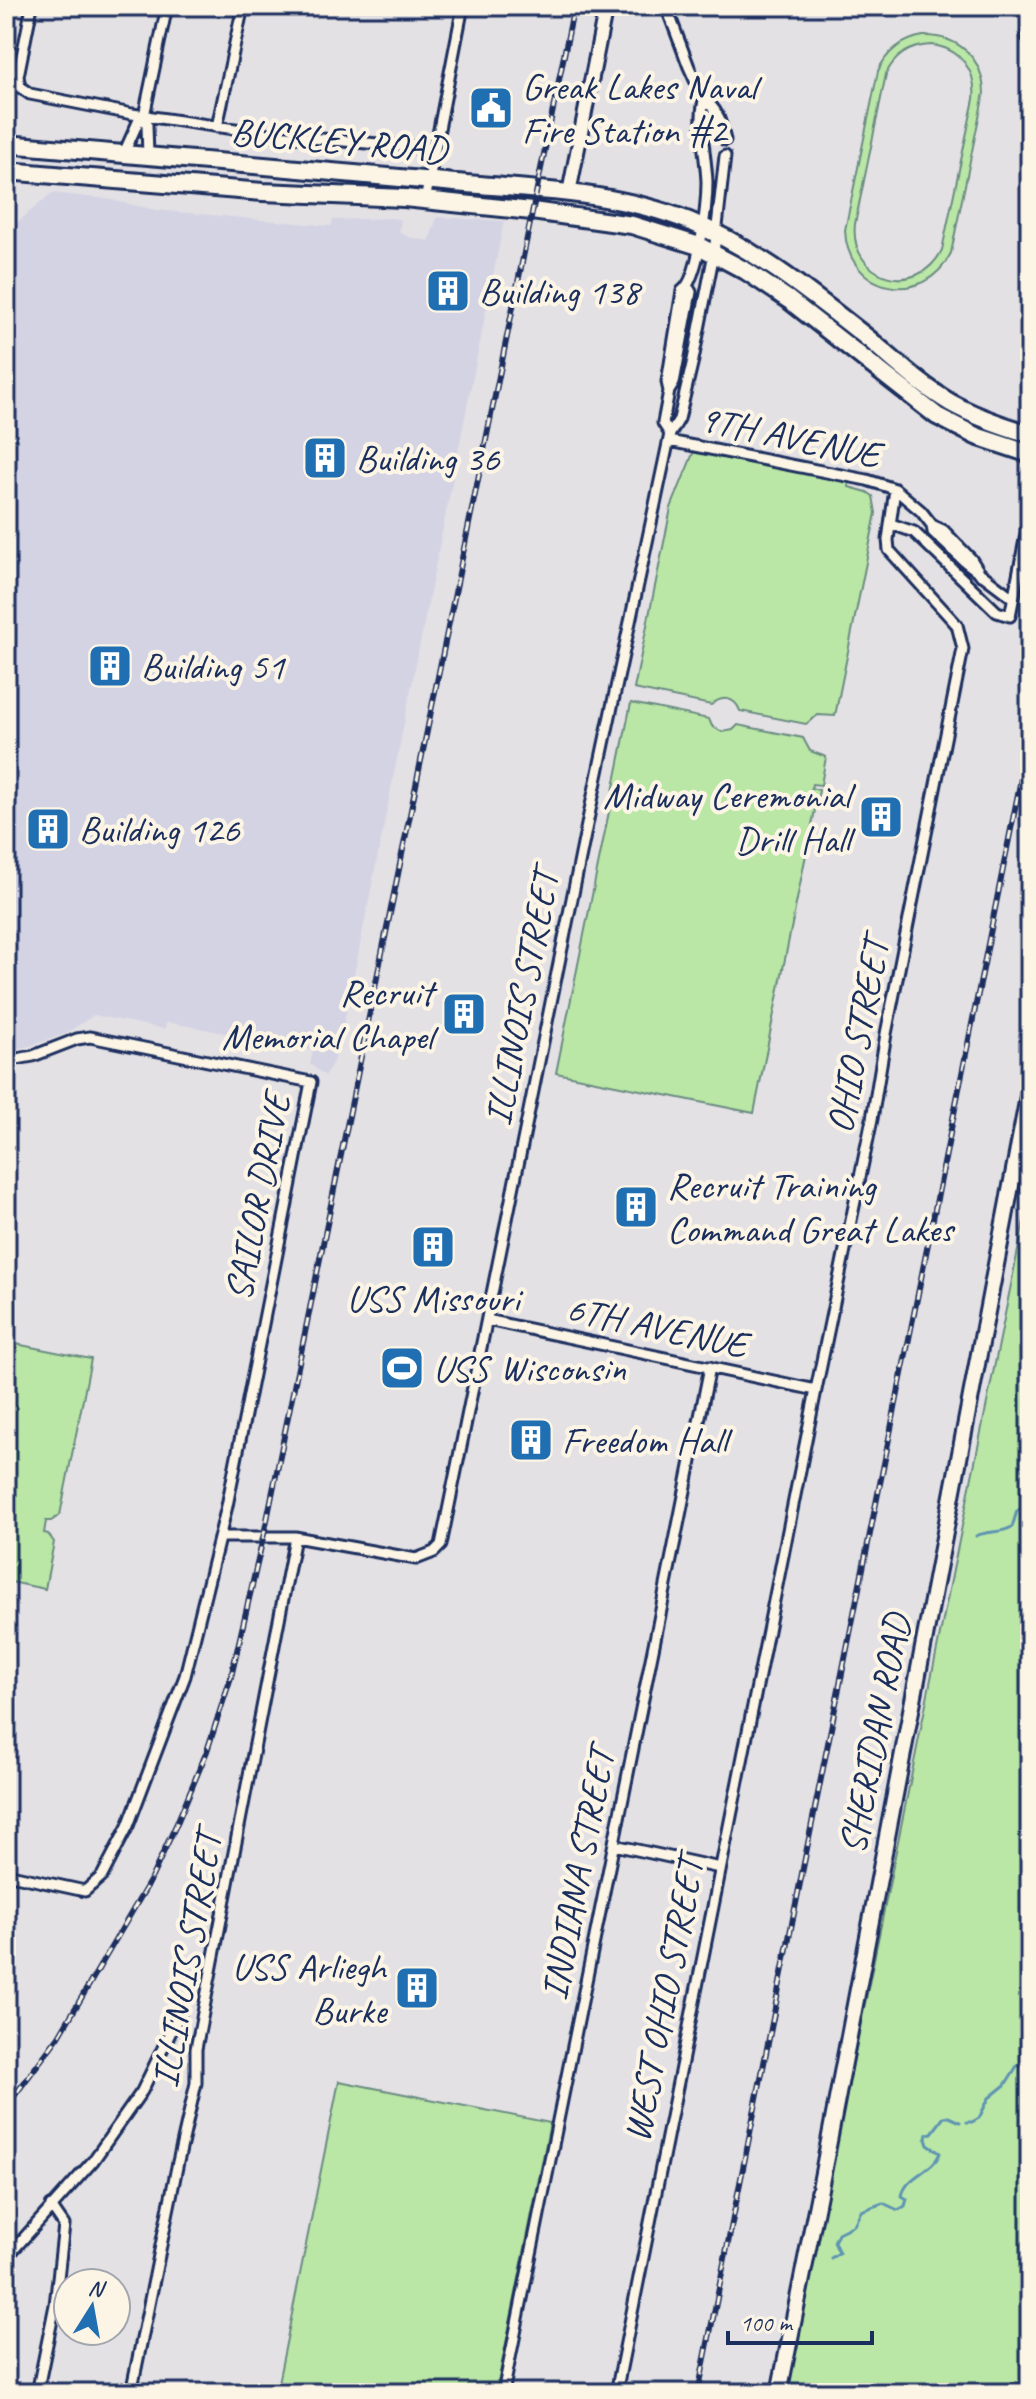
<svg xmlns="http://www.w3.org/2000/svg" width="1036" height="2399" font-family="Caveat,sans-serif">
  <rect width="100%" height="100%" fill="#e4e1e4"/>
  <filter id="ink" filterUnits="userSpaceOnUse"><feTurbulence type="fractalNoise" baseFrequency=".0125" numOctaves="2"/><feDisplacementMap in="SourceGraphic" scale="16" xChannelSelector="R" yChannelSelector="G"/><feConvolveMatrix kernelMatrix="1 2 1 2 8 2 1 2 1" color-interpolation-filters="sRGB"/></filter>
  <g filter="url(#ink)">
    <path fill="#d3d3e4" d="M52,193l55,6 49,11 175,16 2,-6 59,-2 9,2 -2,11 9,6 21,4 8,-24 67,4 -146,734 -20,97 -13,24 -15,-12 3,-13 -8,-3 -138,-26 -3,7 -70,-14 -29,19 -35,12 -24,5v-819z"/>
    <path fill="#bae7a5" stroke="#6a8b82" stroke-width="2" fill-rule="evenodd" d="M923,36c35,-1 60,22 61,57l-33,160c-27,56 -104,40 -106,-23l33,-159c9,-20 23,-31 45,-35zM931,45c29,3 46,26 43,54l-32,151c-25,50 -93,29 -87,-26l31,-150c9,-19 24,-28 45,-29z
      M694,451l155,31v5l18,5 6,4 3,17 -41,203 -17,-1 -12,9 -66,-13c-5,-14 -18,-16 -29,-6l-77,-16 37,-181z
      M631,703l78,16 3,7 10,6 11,-2 5,-5 65,13 7,13 16,6 -5,28 -9,-1 -1,4 8,2 -65,323 -198,-40z
      M1030,1191v1202h-244z
      M6,1342l85,17 -31,156 -9,6h-5l-2,12 4,1 6,8 -9,47 -39,-8z
      M339,2081l211,42 -54,270h-220z"/>
    <g fill="none" stroke-linecap="round" stroke-linejoin="round">
      <path stroke="#5e94b3" stroke-width="3" d="M976,1536c12,-6 24,-2 36,-9l5,-16 13,-8
        M967,2122h5l7,-4 10,-20 16,-13 12,-19 5,-1
        M831,2258l8,-5 -5,-11 4,-9 16,-8 7,-14 22,-8 15,7 7,-4 2,-7 -5,-3c4,-21 31,-24 38,-43l-12,-8 -2,-6 1,-5 5,-1 12,-16h5l11,5"/>
      <g stroke="#1b2f5e" stroke-width="15">
        <path id="minor" d="M32,6l-14,70 2,11 10,7 102,20 144,21 159,14
          M666,6l23,61 15,33
          M1030,19l-3,18 3,1
          M144,116l3,9 1,31
          M217,127l26,-121
          M124,153l14,-31 6,-6 23,-110
          M425,201l38,-195
          M669,391l-2,-9 15,-91c17,-12 25,-87 25,-109 -1,-27 -9,-56 -3,-82 15,9 17,25 21,40
          M670,434l-7,-11 6,-32 5,-8 17,-91 -3,-5
          M669,441l198,39 28,9 26,22 11,14 11,5 28,29 10,16
          M891,524l23,8 83,80 13,4 20,-102
          M932,525l1,7 31,29 49,37
          M6,1061l27,-5 44,-17 13,-2 221,45 -84,424 -42,170 -57,150 -26,50 -17,15 -79,-17
          M487,1320l329,70
          M220,1537h75l121,22 18,-7 7,-7 149,-735 80,-376 9,-15 14,-59 21,-107 11,-97
          M614,1845l106,23
          M6,2258l87,-97 49,-70 38,-78
          M37,2393l18,-88 9,-80 -13,-19
          M131,2393l47,-231 18,-79v-34l99,-512
          M503,2393l207,-1026
          M616,2393l200,-1003 56,-271 14,-85 77,-385 -6,-24 -68,-75 -1,-10 7,-51"/>
      </g>
      <g stroke="#1b2f5e" stroke-width="18">
        <path id="tertiary" d="M569,193l37,-187"/>
      </g>
      <g stroke="#1b2f5e" stroke-width="20">
        <path id="secondary" d="M779,2393l39,-194 212,-1113"/>
      </g>
      <g stroke="#1b2f5e" stroke-width="22">
        <path id="trunk" d="M6,144c146,13 293,24 439,38 82,8 167,8 244,39 68,28 124,74 181,119 26,22 52,46 81,63 25,14 52,23 79,31
          M6,171l257,21 141,6 128,13 100,14 67,21 47,25 43,29 148,116 39,20 54,18"/>
      </g>
      <use href="#minor" stroke="#fcf5e5" stroke-width="9"/>
      <use href="#tertiary" stroke="#fcf5e5" stroke-width="12"/>
      <use href="#secondary" stroke="#fcf5e5" stroke-width="14"/>
      <use href="#trunk" stroke="#fcf5e5" stroke-width="16"/>
      <g stroke="#1b2f5e" stroke-width="6">
        <path id="rail" d="M6,2107l53,-71 91,-155 27,-58 30,-72 24,-74 35,-152 308,-1519
          M698,2393l332,-1659"/>
      </g>
      <use href="#rail" stroke="#fcf5e5" stroke-width="3" stroke-dasharray="9" stroke-linecap="butt"/>
    </g>
  </g>
  <defs>
    <g id="civic-square" transform="scale(2.3)"><rect x="-9" y="-9" width="18" height="18" rx="4" fill="#1f6fb2" stroke="#fcf5e5"/><path d="M-.6-6.5H3V-4.5H.6V-3L4-1V1h2V6H-6V1h2V-1L-.6-3ZM-1.2 2.5V6h2.4V2.5Z" fill="#fff"/></g>
    <g id="building-square" transform="scale(2.3)"><rect x="-9" y="-9" width="18" height="18" rx="4" fill="#1f6fb2" stroke="#fcf5e5"/><path d="M-4-6H4V6H1V3H-1V6H-4ZM-2.5-4.3h1.7v1.8h-1.7ZM.8-4.3h1.7v1.8H.8ZM-2.5-1h1.7V.8h-1.7ZM.8-1h1.7V.8H.8Z" fill="#fff"/></g>
    <g id="stadium-square" transform="scale(2.3)"><rect x="-9" y="-9" width="18" height="18" rx="4" fill="#1f6fb2" stroke="#fcf5e5"/><path d="M0-5a6.5 5 0 1 0 0 10a6.5 5 0 1 0 0-10ZM-3.5-1.8h7v3.6h-7Z" fill="#fff"/></g>
  </defs>
  <g fill-rule="evenodd">
    <use href="#civic-square" x="491" y="108"/>
    <use href="#building-square" x="448" y="291"/>
    <use href="#building-square" x="325" y="458"/>
    <use href="#building-square" x="110" y="666"/>
    <use href="#building-square" x="881" y="817"/>
    <use href="#building-square" x="48" y="829"/>
    <use href="#building-square" x="464" y="1014"/>
    <use href="#building-square" x="636" y="1207"/>
    <use href="#building-square" x="433" y="1247"/>
    <use href="#stadium-square" x="402" y="1368"/>
    <use href="#building-square" x="531" y="1440"/>
    <use href="#building-square" x="417" y="1988"/>
  </g>
  <g text-anchor="middle" stroke-width="8" stroke-linejoin="round" paint-order="stroke">
    <g font-size="38" fill="#1b2f5e" stroke="#fcf5e5" text-anchor="start">
      <text x="522" y="99">Greak Lakes Naval<tspan x="522" dy="44">Fire Station #2</tspan></text>
      <text x="479" y="304">Building 138</text>
      <text x="356" y="471">Building 36</text>
      <text x="141" y="679">Building 51</text>
      <text x="850" y="808" text-anchor="end">Midway Ceremonial<tspan x="850" dy="44">Drill Hall</tspan></text>
      <text x="79" y="842">Building 126</text>
      <text x="433" y="1005" text-anchor="end">Recruit<tspan x="433" dy="44">Memorial Chapel</tspan></text>
      <text x="667" y="1198">Recruit Training<tspan x="667" dy="44">Command Great Lakes</tspan></text>
      <text x="433" y="1311" text-anchor="middle">USS Missouri</text>
      <text x="433" y="1381">USS Wisconsin</text>
      <text x="562" y="1453">Freedom Hall</text>
      <text x="386" y="1979" text-anchor="end">USS Arliegh<tspan x="386" dy="44">Burke</tspan></text>
    </g>
    <g font-size="38" fill="#1b2f5e" stroke="#fcf5e5">
      <text transform="translate(339 140) rotate(5)" y="13">BUCKLEY ROAD</text>
      <text transform="translate(790 436) rotate(12)" y="13">9TH AVENUE</text>
      <text transform="translate(521 998) rotate(-79)" y="13">ILLINOIS STREET</text>
      <text transform="translate(857 1036) rotate(-79)" y="13">OHIO STREET</text>
      <text transform="translate(257 1197) rotate(-79)" y="13">SAILOR DRIVE</text>
      <text transform="translate(657 1326) rotate(12)" y="13">6TH AVENUE</text>
      <text transform="translate(874 1734) rotate(-79)" y="13">SHERIDAN ROAD</text>
      <text transform="translate(577 1874) rotate(-79)" y="13">INDIANA STREET</text>
      <text transform="translate(186 1960) rotate(-80)" y="13">ILLINOIS STREET</text>
      <text transform="translate(663 2000) rotate(-79)" y="13">WEST OHIO STREET</text>
    </g>
  </g>
  <rect width="1036" height="2399" fill="none" stroke="#fcf5e5" stroke-width="32"/>
  <rect x="16" y="16" width="1004" height="2367" fill="none" stroke="#1b2f5e" stroke-width="3" filter="url(#ink)"/>
  <g transform="translate(92 2307) rotate(11)"><circle r="38" fill="#fcf5e5" stroke="#a2a6af" stroke-width="2"/>
  <path d="M0-6L14 30L0 20L-14 30Z" fill="#1f6fb2"/>
  <text y="-12" font-size="22" font-weight="bold" text-anchor="middle" fill="#1b2f5e">N</text>
  </g>
  <path d="M728 2331v12h144v-12" fill="none" stroke="#1b2f5e" stroke-width="4"/>
  <text x="740" y="2331" font-size="24" fill="#1b2f5e" stroke="#fcf5e5" stroke-width="6" paint-order="stroke">100 m</text>
</svg>
